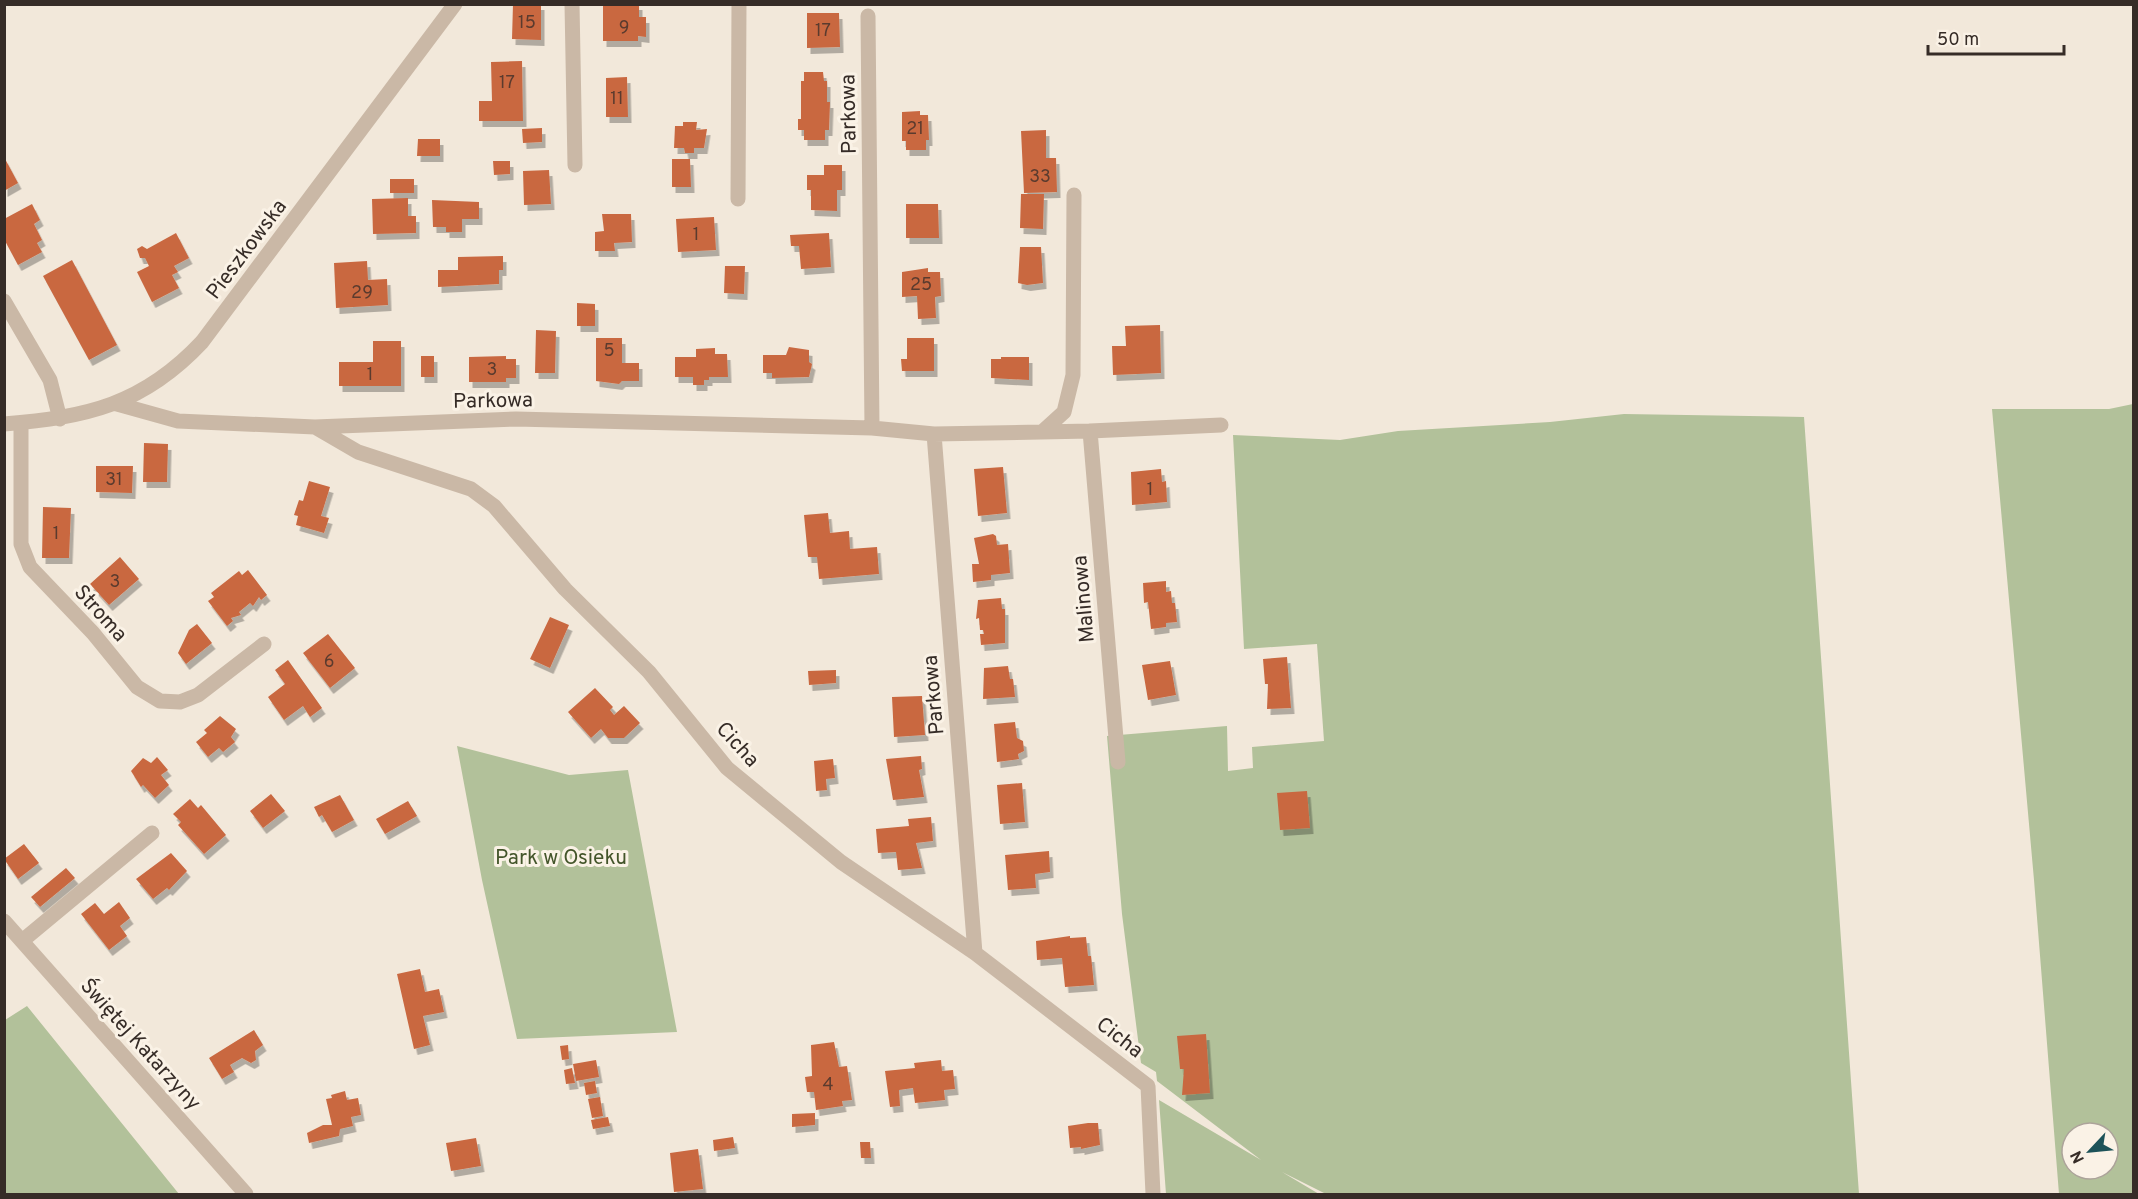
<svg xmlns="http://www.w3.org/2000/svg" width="2138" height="1199" font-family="Overpass,sans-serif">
  <defs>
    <filter id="shadow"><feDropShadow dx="3.5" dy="6" stdDeviation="0" flood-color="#0004"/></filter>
  </defs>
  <rect width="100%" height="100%" fill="#f2e8da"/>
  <path fill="#b2c19a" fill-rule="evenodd" d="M2133,404v790h-74l-25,-314 -42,-471h117zM2072,1133h36v36h-36z
    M1624,414l180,3 55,777h-533l-44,-22 37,22h-153l-7,-94 102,60 -104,-79 -1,-9 -15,-9 -19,-149 -15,-178 120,-10 1,45 25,-3 -1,-21 72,-6 -7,-97 -73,5 -11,-214 107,5 58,-9 152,-9z
    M457,746l112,29 59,-5 49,262 -160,7 -35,-159z
    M27,1006l152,188h-174v-174z"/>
  <path fill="#c96841" filter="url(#shadow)" d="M513,4h28v36l-29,-1z
    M603,4h36v13h7v20l-8,-1v5h-35z
    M807,13h32l1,34 -33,1z
    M522,61l1,60h-44v-20h13l-1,-39z
    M804,72h19l1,9h3v21h3l-1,28h-4v10h-21v-10h-6v-11h3v-38h3z
    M627,77l1,40h-22v-39z
    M920,111v4h8l1,25h-3v10h-20v-9h-4v-29z
    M683,122h14l-1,8 11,-1 -3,19h-10v5h-9l-1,-5h-10l1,-22h8z
    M542,128v14l-19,1 -1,-14z
    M1046,130v28h10l1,34 -33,1 -3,-62z
    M418,139h22v17h-23z
    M4,157l14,26 -14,8z
    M672,159h18l1,28h-19z
    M493,161h17v13l-16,1z
    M824,165h18v25h-5v21l-26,-1v-20h-4v-15h17z
    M549,170l2,34 -27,1 -1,-34z
    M390,179h24v14h-24z
    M1021,194h23l-1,35 -23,-1z
    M408,198v18h8v17l-43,1 -1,-35z
    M432,200l47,2v17h-17v13h-16v-5h-13z
    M32,204l8,16 -6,4 8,16 -5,3 5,9 -24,13 -14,-26v-20z
    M906,204h32l1,34h-33z
    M602,214h29l1,28 -18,1 1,8h-20v-19l9,-1z
    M714,217l2,33 -38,2 -2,-33z
    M176,233l13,25 -15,8 4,6 -6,3 7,13 -27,14 -15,-30 12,-6 -4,-8h-5l-3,-9 5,-3 5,3z
    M829,233l2,34 -30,2 -2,-23h-8l-1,-11z
    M1020,247h21l2,36 -16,2 -9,-2z
    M503,256v14h-4v14l-61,3v-17h20v-13z
    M72,260l45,85 -28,15 -46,-84z
    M367,261l1,19 19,-1 1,26 -52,3 -2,-45z
    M725,266h20l-1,28 -20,-1z
    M928,268v4h12l1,24 -6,1 1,21 -18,1 -1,-23 -15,1v-25z
    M577,303l18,1v22h-18z
    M1160,325l1,48 -48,2 -1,-29h14l-1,-20z
    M536,330l20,1 -1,42h-20z
    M596,338h26v25h17v18h-17l-3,3 -23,-3z
    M907,338h27v33h-32l-1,-12h6z
    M373,341h28v45h-62v-24h34z
    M789,347l20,3v12l3,2 -3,13 -37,1v-5h-9v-18h23z
    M715,348v6h12l1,23h-19v3h-5v5h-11v-8h-18v-20h21v-8z
    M421,356h13v21h-13z
    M506,356v3h10v19h-10v4h-37v-25z
    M1001,357h28v23l-38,-2v-19h10z
    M144,443l24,1 -1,38h-24z
    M96,466h37l-1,27 -36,-1z
    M1003,467l4,46 -29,3 -4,-47z
    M1161,469l1,13 4,-1 1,21 -35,3 -1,-33z
    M309,481l21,6 -9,29 8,2 -5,15 -28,-8 2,-9 -4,-1 5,-15 4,1z
    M43,507l28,1 -2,50h-27z
    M828,513l2,20 19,-2 1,18 27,-2 2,27 -60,5 -2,-22h-9l-4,-42z
    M993,534l3,2 1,9 11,-1 2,29 -19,2v5l-18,2 -1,-18h7l-5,-26z
    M120,557l19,22 -30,26 -19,-21z
    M248,570l19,25 -6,5 -2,-3 -6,9 -3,-3 -11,9 2,3 -10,3 2,3 -6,5 -19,-25 6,-4 -3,-4 28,-22 3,4z
    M1166,581v11l5,-1 1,12h3l2,19 -11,1v4l-15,2 -3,-27 -4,1 -1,-20z
    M1001,598l1,11h3v34l-24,2 -1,-11h4l-1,-4h-3l-1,-12 -3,1 2,-19z
    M550,617l19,8 -19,43 -20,-9z
    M197,624l15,19 -26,21 -8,-11 11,-23z
    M328,634l27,34 -25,20 -27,-35z
    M1287,657l4,51 -24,1 1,-25h-3l-2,-25z
    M288,660l34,48 -12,9 -7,-11 -19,14 -16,-23 17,-13 -10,-14z
    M1170,661l6,34 -28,5 -6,-35z
    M1008,666l2,13h3l2,18 -32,2 1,-31z
    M836,670v13l-27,2 -1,-14z
    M595,688l18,19 -3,3 4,5 10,-9 16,17 -16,15h-16l-7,-9 -10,9 -23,-26z
    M922,696l3,39 -31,2 -2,-40z
    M220,716l16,13 -5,8 4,5 -12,10 -4,-4 -11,9 -12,-15 11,-9 -3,-3z
    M1015,722l2,16 6,3 1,10 -6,3 1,5 -22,3 -3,-38z
    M921,756l1,13 -3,1 5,27 -31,3 -7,-41z
    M157,757l11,13 -7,5 8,10 -14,13 -12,-13 -2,2 -10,-16 12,-13 8,5z
    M833,759l2,19 -9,1 1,11 -11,1 -2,-30z
    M1022,783l3,39 -25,2 -3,-39z
    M1307,791l3,37 -30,2 -3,-37z
    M271,794l14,17 -22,17 -13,-17z
    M340,795l14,25 -22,12 -10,-17 -3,2 -5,-10z
    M190,799l8,9 3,-3 25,30 -22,19 -26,-29 3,-3 -8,-8z
    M408,801l9,15 -32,18 -9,-15z
    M931,817l2,24 -17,2 6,25 -24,2 -2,-18 -18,1 -2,-24 33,-3 -1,-7z
    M24,844l15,19 -21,16 -14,-20z
    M1049,851l1,21 -15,2 1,14 -28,2 -3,-35z
    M171,853l16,18 -18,19 -2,-2 -14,11 -17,-20z
    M66,868l9,10 -35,29 -9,-10z
    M119,902l11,16 -10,8 7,10 -18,14 -28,-36 14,-11 9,11z
    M1070,936v2l16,-1 2,19h3l3,29 -29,2 -3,-29 -25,2 -1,-19z
    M420,969l5,23 14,-3 5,23 -21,4 7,29 -16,4 -17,-75z
    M254,1030l9,15 -8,6 1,9 -5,3 -9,-5 -12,7 4,7 -12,7 -13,-21z
    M1206,1034l4,59 -28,2 2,-26h-4l-3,-33z
    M834,1042l5,25 8,-1 5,34 -10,1 1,5 -27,4 -2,-18h-7l-2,-15 7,-1 -1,-31z
    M568,1045l1,14 -7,1 -2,-14z
    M596,1060l3,17 -23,4 -3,-17z
    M941,1060l1,11 11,-1 2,19 -11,1 1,10 -30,3 -2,-15 -14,2 1,16 -10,1 -5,-36 30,-3 -1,-5z
    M572,1068l3,15 -9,1 -2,-14z
    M595,1081l2,12 -11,2 -2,-12z
    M345,1091l2,9 11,-2 3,17 -10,2 2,9 -13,3 -1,7 -30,7 -2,-10 16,-8h9l-6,-26 6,-1 -1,-3z
    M600,1097l3,19 -11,2 -4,-19z
    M815,1113v12l-23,2v-13z
    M608,1117l2,9 -17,3 -2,-9z
    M1088,1123h10l2,22 -19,4v-2l-11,1 -2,-22z
    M733,1137l2,11 -21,3 -1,-11z
    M476,1138l5,28 -30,5 -5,-28z
    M860,1142h10l1,16h-10z
    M698,1149l5,40 -29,3 -4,-39z"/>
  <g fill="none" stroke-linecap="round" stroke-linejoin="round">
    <path stroke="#cab8a6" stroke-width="15" d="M572,4l3,161
      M868,16l4,412
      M738,199l1,-195
      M4,301l46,79 10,39
      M117,404l61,17 137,6 201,-8 356,9 62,6 156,-3 131,-6
      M21,423v121l9,23 63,66 44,54 23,14 20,1 18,-7 66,-51
      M4,424c83,-7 139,-19 198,-82l253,-338
      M315,427l43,25 113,37 23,17 71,83 84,83 78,96 114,94 134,91 173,133 5,108
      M1090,431l28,331
      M1042,432l22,-20 9,-37 1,-180
      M934,434l41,519
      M4,921l242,273
      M22,941l130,-108"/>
  </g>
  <g text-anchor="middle" stroke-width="6" stroke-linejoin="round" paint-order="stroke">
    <g font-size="18" fill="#5b3b2e">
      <text x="527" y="28">15</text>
      <text x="624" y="33">9</text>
      <text x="823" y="36">17</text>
      <text x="507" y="88">17</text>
      <text x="617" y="104">11</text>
      <text x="915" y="134">21</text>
      <text x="1040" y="182">33</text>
      <text x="696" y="240">1</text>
      <text x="921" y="290">25</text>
      <text x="362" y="298">29</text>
      <text x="609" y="356">5</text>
      <text x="492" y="375">3</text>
      <text x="370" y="380">1</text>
      <text x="114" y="485">31</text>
      <text x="1150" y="495">1</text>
      <text x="56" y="539">1</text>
      <text x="115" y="587">3</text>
      <text x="329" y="667">6</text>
      <text x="828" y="1090">4</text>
    </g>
    <g font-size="21" fill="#362c27" stroke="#faf2e6">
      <text transform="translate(848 114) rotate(-91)" y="7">Parkowa</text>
      <text transform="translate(246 249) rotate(-53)" y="7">Pieszkowska</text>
      <text transform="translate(493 400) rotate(-1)" y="7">Parkowa</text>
      <text transform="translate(1083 599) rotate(-95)" y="7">Malinowa</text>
      <text transform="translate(101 613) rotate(48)" y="7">Stroma</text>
      <text transform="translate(933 695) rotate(-95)" y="7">Parkowa</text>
      <text transform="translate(738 744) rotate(48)" y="7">Cicha</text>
      <text transform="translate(1120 1037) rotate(38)" y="7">Cicha</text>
      <text transform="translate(141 1044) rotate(48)" y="7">Świętej Katarzyny</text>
    </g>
    <g font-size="21" fill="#43552a" stroke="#faf2e6">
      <text x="561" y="864">Park w Osieku</text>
    </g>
  </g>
  <rect width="2138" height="1199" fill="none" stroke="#362c27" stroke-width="12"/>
  <g transform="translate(2090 1151) rotate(244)"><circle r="28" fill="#faf2e6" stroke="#aca39a" stroke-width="1.5"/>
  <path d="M0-4.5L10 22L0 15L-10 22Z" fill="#1c5258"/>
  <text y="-9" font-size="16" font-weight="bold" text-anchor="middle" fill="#362c27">N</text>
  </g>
  <path d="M1928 45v9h136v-9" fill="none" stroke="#362c27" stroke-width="3"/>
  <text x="1937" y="45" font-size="18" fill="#362c27" stroke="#faf2e6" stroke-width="4.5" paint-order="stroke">50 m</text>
</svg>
